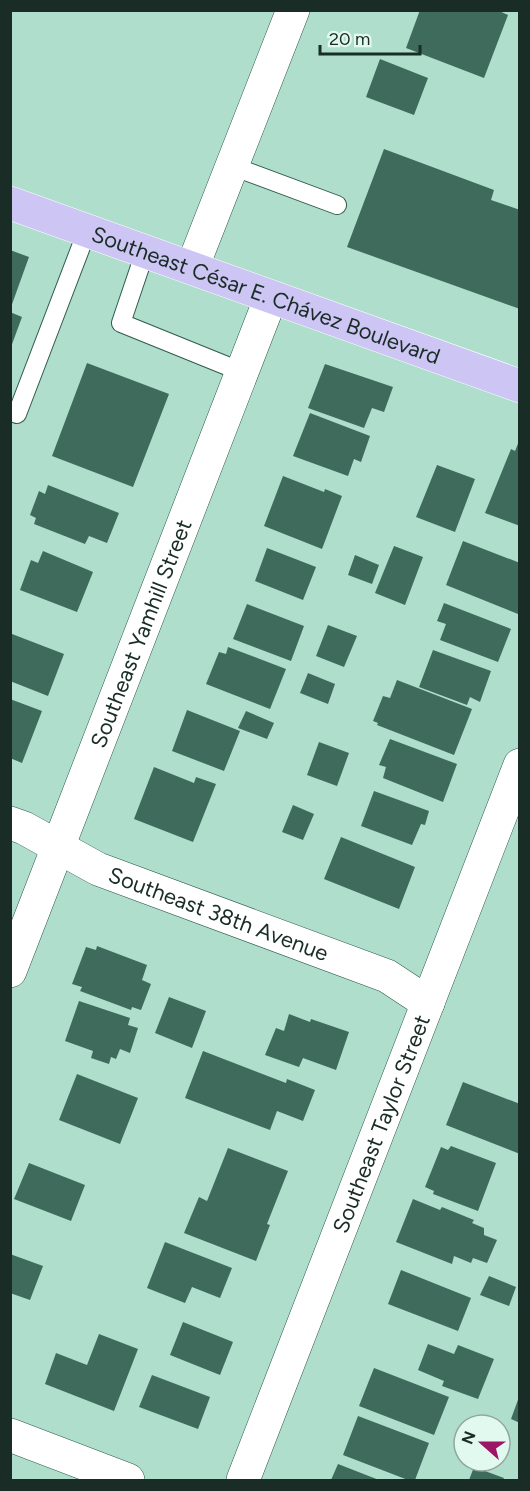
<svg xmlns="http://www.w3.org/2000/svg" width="530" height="1491" font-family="Figtree,sans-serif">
  <rect width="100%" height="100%" fill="#afdecd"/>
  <path fill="#3f6b5c" d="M420,10h77l11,5 -24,63 -78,-30z
    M380,59l48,19 -14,37 -48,-18z
    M384,149l110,41 -3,10 29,10v99l-173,-62z
    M10,250l19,7 -18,50h-1z
    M10,312l12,5 -11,30h-1z
    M87,363l82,31 -36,93 -81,-31z
    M325,364l68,23 -9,25 -12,-4 -8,20 -56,-20z
    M310,413l60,23 -9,26 -7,-3 -6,17 -55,-20z
    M519,441h1v85l-35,-13 26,-64 4,2z
    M437,465l38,14 -20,53 -39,-15z
    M283,476l41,16 1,-3 17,7 -20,53 -58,-23z
    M48,485l71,28 -12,30 -18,-7 -4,8 -51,-20 2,-6 -6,-3 9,-24 6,3z
    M463,541l57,22v47l-2,4 -72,-29z
    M394,546l29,11 -18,48 -30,-12z
    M267,548l49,19 -13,33 -48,-19z
    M43,551l50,21 -16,40 -57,-22 11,-30 7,3z
    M355,555l24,10 -7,19 -24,-9z
    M444,603l67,26 -13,33 -58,-22 6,-16 -9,-3z
    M247,604l57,22 -13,35 -58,-22z
    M328,625l29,11 -13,31 -28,-11z
    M12,634l52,20 -16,42 -38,-15z
    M228,647l58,22 -16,40 -64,-25 13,-32 7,2z
    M433,650l58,21 -11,31 -10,-5 -3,8 -48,-18z
    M308,673l27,11 -7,20 -28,-11z
    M397,680l75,29 -18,46 -77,-30 1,-2 -5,-2 10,-25 7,2z
    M10,699l32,12 -20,52 -12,-5z
    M187,710l53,21 -16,40 -52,-20z
    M246,711l28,12 -7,16 -29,-11z
    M390,739l67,25 -14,38 -60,-24 3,-11 -7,-2z
    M319,742l30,11 -12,33 -30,-11z
    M154,767l40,16 2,-6 20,7 -23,58 -59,-23z
    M374,791l55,20 -4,14 -4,-1 -9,21 -51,-19z
    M293,805l21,9 -11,26 -21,-8z
    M341,837l74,30 -16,42 -75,-30z
    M97,946l50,19 -5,15 9,4 -10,26 -9,-3 -1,3 -51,-19 2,-4 -10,-3 14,-37 10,3z
    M169,997l37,14 -14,37 -37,-15z
    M79,1001l51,17 -2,7 10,3 -8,25 -10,-4 -4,10 -5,-2 -2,7 -18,-6 2,-7 -28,-10z
    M289,1014l21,8 1,-3 38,13 -13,38 -33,-12 -4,9 -34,-12 11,-27 8,3z
    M203,1051l83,32 1,-4 28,11 -12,31 -26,-10 -7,19 -85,-32z
    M77,1074l61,24 -18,46 -61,-24z
    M463,1082l57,22v50l-74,-29z
    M451,1146l45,17 -18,48 -45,-17 1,-3 -9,-4 16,-40 7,3z
    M228,1148l60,23 -21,53 3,1 -14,36 -72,-28 15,-36 8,4z
    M29,1163l56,22 -14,36 -57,-22z
    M413,1199l27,11 2,-3 32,13 -2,3 12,5v7l13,5 -10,23 -14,-5 -2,5 -17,-7 -2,8 -56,-22z
    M165,1242l67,26 -12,30 -28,-11 -7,16 -38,-15z
    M10,1254l33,12 -13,34 -20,-7z
    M401,1270l70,28 -13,33 -70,-27z
    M489,1276l27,11 -7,19 -29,-11z
    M183,1322l50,20 -13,33 -50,-20z
    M99,1334l39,15 -24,62 -69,-27 11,-31 31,12z
    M428,1344l26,10 4,-9 36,14 -16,40 -36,-13 2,-5 -26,-11z
    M374,1368l75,29 -15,38 -75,-29z
    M152,1375l58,22 -12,32 -59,-22z
    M519,1397h1v26l-9,-4z
    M358,1416l71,27 -14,37h-7l-65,-25z
    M338,1464l41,16h-48z
    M474,1467l30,11 -1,2h-34z"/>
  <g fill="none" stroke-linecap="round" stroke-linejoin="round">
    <g stroke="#2f5b4c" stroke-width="20">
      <path id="service" d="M232,166l105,39
        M145,252l-24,71 121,49
        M10,411l7,3 70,-183"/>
    </g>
    <g stroke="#2f5b4c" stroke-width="34">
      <g id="minor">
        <path d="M192,268l101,-258"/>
        <path id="s1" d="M10,823l14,5 74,41 289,107 41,27"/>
        <path id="s2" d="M10,971l261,-674"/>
        <path d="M10,1435l118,45"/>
        <path id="s3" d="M243,1480l277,-715"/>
      </g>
    </g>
    <g stroke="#fff" stroke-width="34">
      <g id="primary">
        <path id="s4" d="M10,203l510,183"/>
      </g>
    </g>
    <use href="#service" stroke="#fff" stroke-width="18"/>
    <use href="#minor" stroke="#fff" stroke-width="33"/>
    <use href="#primary" stroke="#cdc5f4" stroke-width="33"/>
  </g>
  <g text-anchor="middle" stroke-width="6" stroke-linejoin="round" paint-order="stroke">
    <g font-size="22" fill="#192c25" stroke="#e2f9f0">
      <text dy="8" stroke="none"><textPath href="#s4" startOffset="272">Southeast César E. Chávez Boulevard</textPath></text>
      <text dy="8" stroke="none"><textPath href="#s2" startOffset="362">Southeast Yamhill Street</textPath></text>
      <text dy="8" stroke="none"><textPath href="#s1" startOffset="228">Southeast 38th Avenue</textPath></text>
      <text dy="8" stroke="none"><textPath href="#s3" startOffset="382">Southeast Taylor Street</textPath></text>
    </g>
  </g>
  <rect width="530" height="1491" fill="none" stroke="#192c25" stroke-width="24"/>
  <g transform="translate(482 1443) rotate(291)"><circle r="28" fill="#e2f9f0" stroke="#92a79f" stroke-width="1.5"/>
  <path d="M0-4.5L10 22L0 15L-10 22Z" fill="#9c1567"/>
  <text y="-9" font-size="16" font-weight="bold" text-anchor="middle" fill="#192c25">N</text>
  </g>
  <path d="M320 45v9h100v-9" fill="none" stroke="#192c25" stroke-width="3"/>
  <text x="329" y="45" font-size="18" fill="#192c25" stroke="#e2f9f0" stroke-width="4.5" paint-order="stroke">20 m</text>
</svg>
